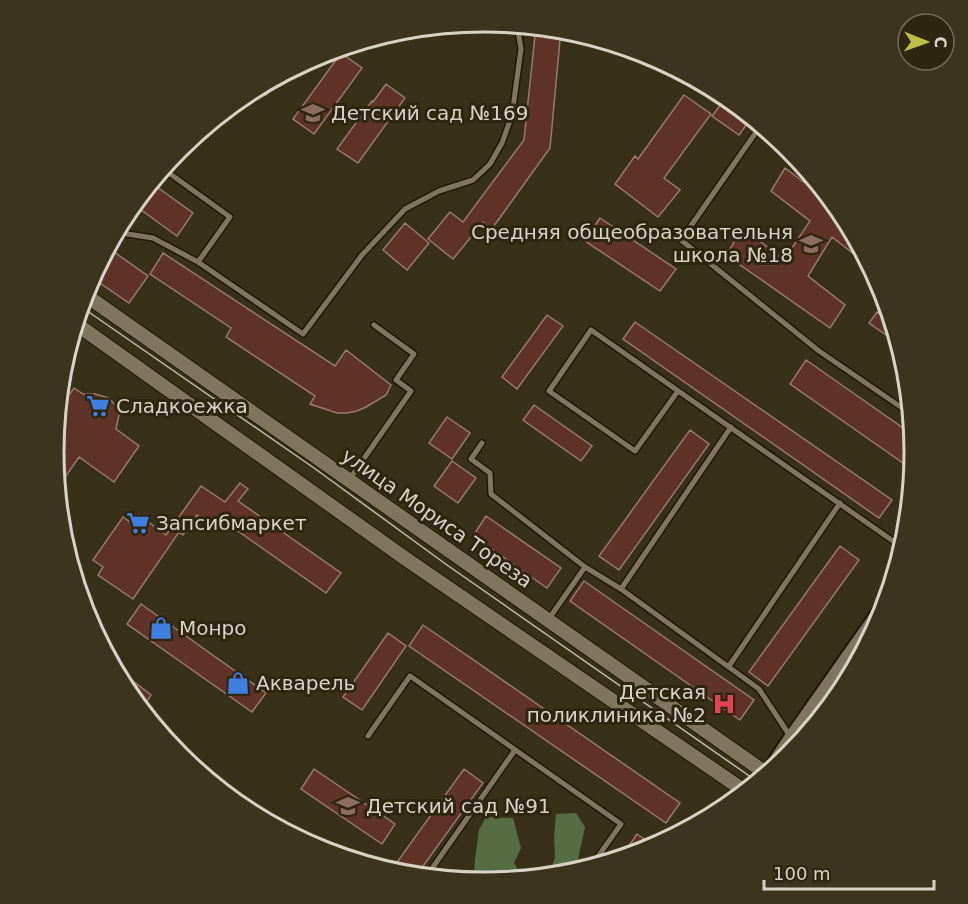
<svg xmlns="http://www.w3.org/2000/svg" width="968" height="904" font-family="'DejaVu Sans',sans-serif">
  <rect width="100%" height="100%" fill="#39301a"/>
  <path fill="#566c43" d="M576,813l9,14 -10,46 -26,4 6,-20 -1,-20 2,-23z
    M486,817l27,1 8,30 -7,15 10,16 -40,4 -7,-1 -3,-8 1,-15 4,-29z"/>
  <path fill="#5f3327" stroke="#967a72" stroke-width="1.5" d="M536,26l25,3 -11,119 -59,82 -8,-8 -30,37 -25,-20 22,-27 13,10 61,-82z
    M341,53l21,15 -48,66 -21,-15z
    M282,74l-16,21 -10,-7 10,-6z
    M386,84l19,14 -47,65 -21,-14 35,-48 1,1z
    M684,95l27,19 -47,64 16,12 -22,27 -43,-33 20,-28 3,3z
    M727,96l25,21 -13,18 -27,-19z
    M785,168l53,40 5,5 29,55 -40,-31 -24,39 37,29 -15,23 -104,-73 17,-27 41,32 26,-39 -39,-30z
    M150,182l43,31 -16,23 -44,-32z
    M600,218l76,51 -16,22 -75,-50z
    M405,223l24,20 -22,27 -24,-20z
    M107,247l41,29 -19,27 -38,-26z
    M163,253l172,113 11,-16 45,35 -5,10 -20,12 -9,4 -10,2h-10l-27,-9 5,-8 -89,-59 5,-9 -81,-54z
    M877,312l16,10 6,22 -30,-21z
    M547,315l16,11 -46,63 -15,-12z
    M635,322l257,178 -13,18 -256,-179z
    M806,360l107,75 2,17 -2,18 -123,-86z
    M74,388l9,6h12l14,4 8,9 2,8 -3,14 23,17 -25,36 -35,-25 -22,32 -4,-37 4,-40z
    M534,405l58,41 -11,15 -58,-41z
    M447,417l23,16 -18,26 -23,-16z
    M690,430l19,14 -90,126 -20,-14z
    M452,461l24,17 -18,25 -24,-17z
    M240,483l8,6 -10,12 103,72 -15,20 -101,-71 -7,9 -21,-16 -14,20 -4,-3 -46,67 -35,-24 5,-8 -10,-7 30,-43 10,7 6,-9 27,20 35,-49 24,16z
    M486,516l75,52 -14,20 -74,-52z
    M840,546l19,14 -91,126 -19,-14z
    M584,581l170,119 -14,20 -170,-119z
    M141,604l125,89 -14,19 -125,-88z
    M423,625l257,178 -14,20 -257,-177z
    M388,633l18,13 -44,64 -19,-13z
    M129,678l22,17 -10,15 -18,-23z
    M314,769l81,55 -13,20 -81,-55z
    M464,769l19,14 -67,93 -16,-1 -10,-3z
    M637,834l19,13 -7,3 -29,9z"/>
  <g fill="none" stroke-linecap="round" stroke-linejoin="round">
    <g stroke="#201804" stroke-width="8">
      <path id="service" d="M761,125l-80,115 138,111 92,63
        M162,168l68,49 -32,45
        M115,232l38,6 45,24 105,72 59,-79 43,-46 34,-18 34,-11 17,-16 12,-21 10,-28 9,-66 -4,-25
        M678,391l-43,60 -86,-60 42,-61 312,218
        M482,443l-11,16 19,14 1,21 94,73 36,22 138,100 31,47
        M349,480l62,-89 -15,-11 18,-26 -40,-29
        M621,589l110,-162
        M548,620l37,-53
        M729,666l111,-163
        M799,724l11,7
        M368,736l42,-60 211,148 -31,44
        M426,877l89,-127"/>
    </g>
    <g stroke="#201804" stroke-width="14">
      <path id="minor" d="M761,780l29,-44 99,-141"/>
    </g>
    <g stroke="#201804" stroke-width="16">
      <path id="tertiary" d="M84,294l683,480
        M75,323l331,236 340,233"/>
    </g>
    <use href="#service" stroke="#80755e" stroke-width="5"/>
    <use href="#minor" stroke="#80755e" stroke-width="10"/>
    <use href="#tertiary" stroke="#80755e" stroke-width="14"/>
    <path stroke="#c1bcae" stroke-width="1.5" d="M80,306l234,162 133,97 311,217"/>
  </g>
  <defs>
    <g id="school-bare" transform="scale(1.8)"><path d="M0-5L7-2L0 1L-7-2ZM-4 1L0 2.5L4 1V4Q0 6-4 4Z" fill="#8d6e63" stroke="#2f2611" stroke-width="2.5" paint-order="stroke"/></g>
    <g id="supermarket-bare" transform="scale(1.8)"><path d="M-6-5.5h2.5l.6 2H6L4.5 2H-2.5L-4.4-4H-6ZM-1.5 3.2a1.3 1.3 0 1 0 .1 0ZM3 3.2a1.3 1.3 0 1 0 .1 0Z" fill="#3f7fe0" stroke="#2f2611" stroke-width="2.5" paint-order="stroke"/></g>
    <g id="shop-bare" transform="scale(1.8)"><path d="M-5-2.5h2.3a2.7 3.5 0 0 1 5.4 0H5L5.5 6h-11ZM-1.5-2.5h3a1.5 2.3 0 0 0-3 0Z" fill="#3f7fe0" stroke="#2f2611" stroke-width="2.5" paint-order="stroke"/></g>
    <g id="hospital-bare" transform="scale(1.8)"><path d="M-5-5h3v3.5h4V-5h3V5h-3V1.5h-4V5h-3Z" fill="#e0444e" stroke="#2f2611" stroke-width="2.5" paint-order="stroke"/></g>
  </defs>
  <g fill-rule="evenodd">
    <use href="#school-bare" x="313" y="113"/>
    <use href="#school-bare" x="811" y="244"/>
    <use href="#supermarket-bare" x="98" y="406"/>
    <use href="#supermarket-bare" x="138" y="523"/>
    <use href="#shop-bare" x="161" y="628"/>
    <use href="#shop-bare" x="238" y="683"/>
    <use href="#hospital-bare" x="724" y="704"/>
    <use href="#school-bare" x="348" y="806"/>
  </g>
  <g text-anchor="middle" stroke-width="6" stroke-linejoin="round" paint-order="stroke">
    <g font-size="20" fill="#d8d3c6" stroke="#2f2611" text-anchor="start">
      <text x="331" y="120">Детский сад №169</text>
      <text x="793" y="239" text-anchor="end">Средняя общеобразовательня<tspan x="793" dy="23">школа №18</tspan></text>
      <text x="116" y="413">Сладкоежка</text>
      <text x="156" y="530">Запсибмаркет</text>
      <text x="179" y="635">Монро</text>
      <text x="256" y="690">Акварель</text>
      <text x="706" y="699" text-anchor="end">Детская<tspan x="706" dy="23">поликлиника №2</tspan></text>
      <text x="366" y="813">Детский сад №91</text>
    </g>
    <g font-size="20" fill="#d8d3c6" stroke="#2f2611">
      <text transform="translate(437 518) rotate(35)" y="7">улица Мориса Тореза</text>
    </g>
  </g>
  <path d="M0 0H968V904H0ZM64 452a420 420 0 1 1 840 0a420 420 0 1 1-840 0Z" fill="#3d341f" fill-rule="evenodd"/>
  <path fill="none" stroke="#d8d3c6" stroke-width="3" d="M64 452a420 420 0 1 1 840 0a420 420 0 1 1-840 0Z"/>
  <g transform="translate(926 42) rotate(91)"><circle r="28" fill="#2f2611" stroke="#736b59" stroke-width="1.5"/>
  <path d="M0-4.5L10 22L0 15L-10 22Z" fill="#bcbf43"/>
  <text y="-9" font-size="16" font-weight="bold" text-anchor="middle" fill="#d8d3c6">С</text>
  </g>
  <path d="M764 880v9h170v-9" fill="none" stroke="#d8d3c6" stroke-width="3"/>
  <text x="773" y="880" font-size="18" fill="#d8d3c6" stroke="#2f2611" stroke-width="4.5" paint-order="stroke">100 m</text>
</svg>
